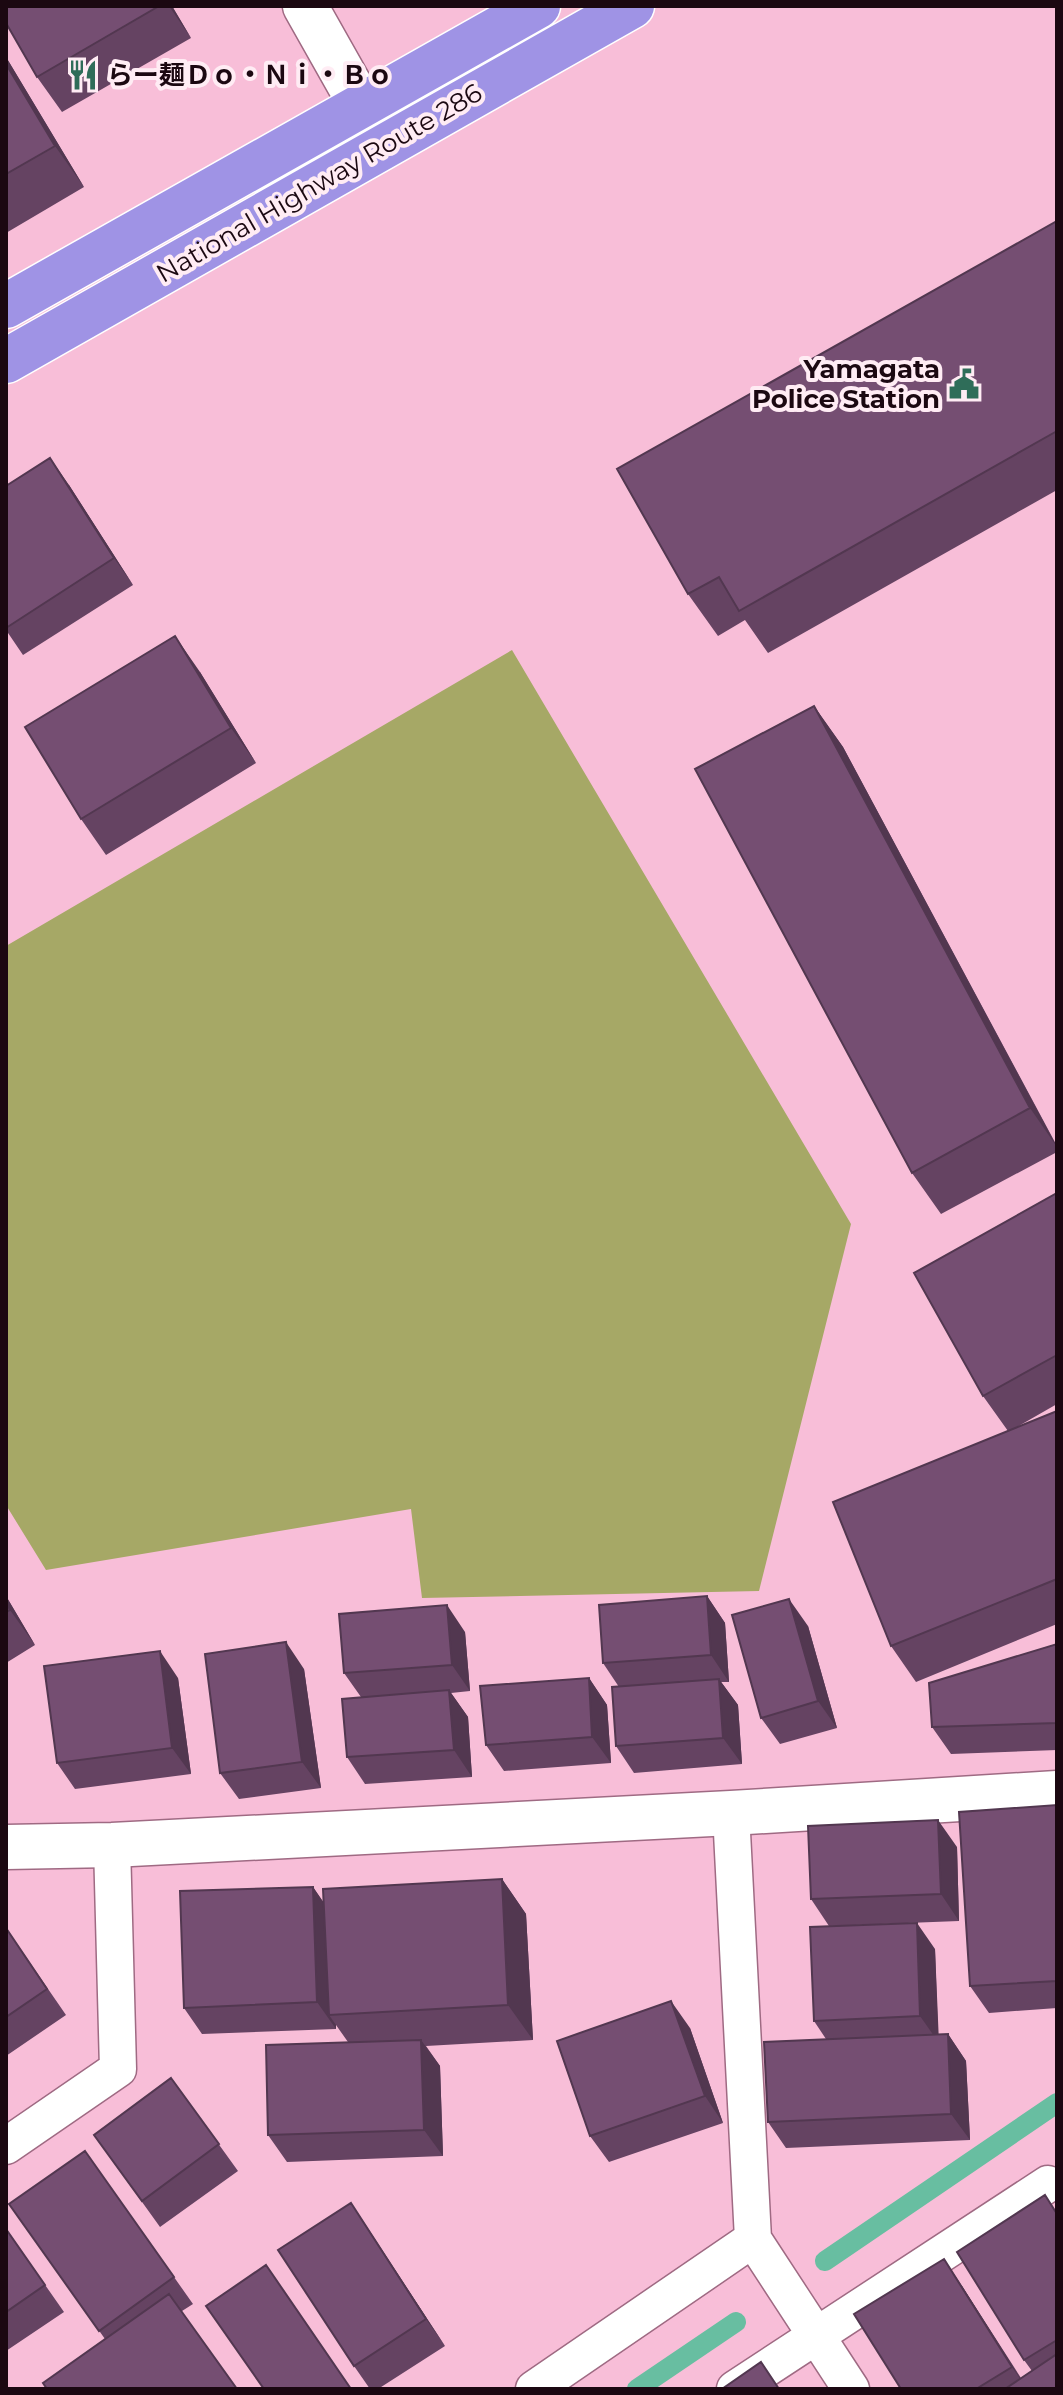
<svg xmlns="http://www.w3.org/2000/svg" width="1063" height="2395" font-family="Montserrat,'Noto Sans JP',sans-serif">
  <rect width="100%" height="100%" fill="#f8bed8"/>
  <path fill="#a6a866" d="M512,650l339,574 -92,367 -337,7 -11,-89 -365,61 -40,-65v-559z"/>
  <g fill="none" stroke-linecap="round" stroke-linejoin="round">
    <path stroke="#68bea1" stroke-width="20" d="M825,2261l232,-158
      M637,2389l99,-67"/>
    <g stroke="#9f6a83" stroke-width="39">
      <path id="lane" d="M731,1813l22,426 98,150
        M6,2146l112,-77 -6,-224
        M534,2389l219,-150
        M735,2389l313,-205"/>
    </g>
    <g stroke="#9f6a83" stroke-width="47">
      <path id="street" d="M305,6l57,101
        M6,1847l106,-2 619,-32 326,-20"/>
    </g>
    <g stroke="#fff" stroke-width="47">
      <path id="highway" d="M6,306l532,-300
        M6,361l626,-355"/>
    </g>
    <use href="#lane" stroke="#fff" stroke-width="36"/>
    <use href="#street" stroke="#fff" stroke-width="44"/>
    <use href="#highway" stroke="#9f93e5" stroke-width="44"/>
  </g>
  <path fill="#654362" d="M6,6h166l19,32 -129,74 -25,-35z
    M6,57l78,130 -78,46z
    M1057,221v269l-289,163 -23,-33 -27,16 -30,-42z
    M69,485l64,100 -110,70 -17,-25v-144z
    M200,672l56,91 -150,92 -25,-36z
    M814,706l29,41 214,399v6l-116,62 -29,-41z
    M1057,1193v211l-47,27 47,-20v213l-141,58 -25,-36 117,-215 -25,-35z
    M6,1596l29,49 -29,18z
    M707,1596l18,27 4,59h-8l17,23 4,59 -108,9 -18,-27 3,-59 -16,-24z
    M808,1626l29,102 -57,16 -19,-26z
    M465,1632l5,59 -19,2 17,24 4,60 -107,7 -18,-27 14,-60 -17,-24z
    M1057,1644v106l-106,4 -19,-27z
    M304,1669l17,119 -82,11 -19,-26z
    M178,1678l13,96 -116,15 -18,-26z
    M589,1678l18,27 4,58 -107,8 -18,-26z
    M1057,1805v203l-68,5 -19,-27z
    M957,1847l2,74 -130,5 -18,-27z
    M502,1879l24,35 7,126 -107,6 14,20 3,90 -156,6 -19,-27 80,-93 -12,-17v4l-134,5 -18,-26 129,-121 10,15z
    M6,1928l60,87 -60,41z
    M935,1949l3,85h10l18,27 4,79 -184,8 -18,-26 58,-83 -12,-18z
    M690,2028l33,95 -114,39 -19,-26z
    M171,2078l67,93 -78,56 -66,-92z
    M85,2151l108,153 -11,7 -77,28 -96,-135z
    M351,2203l94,143 -67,43h-8l-16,-23z
    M1057,2212v177h-156l61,-103 59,92 11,-7 -8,-11z
    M6,2229l58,83 -58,39z"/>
  <path fill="#523750" d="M169,6h3l19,32z
    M6,57l78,130 -29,-41 -49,-82z
    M50,458l19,27 64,100 -19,-27z
    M175,636l25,36 56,91 -25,-35z
    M814,706l29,41 214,400 -27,-39z
    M6,1596l29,49 -25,-35 -4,-8z
    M707,1596l18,27 4,59 -18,-27z
    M789,1599l19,27 29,102 -19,-27z
    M447,1605l18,27 5,59 -18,-26z
    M286,1642l18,27 17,119 -19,-26z
    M160,1651l18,27 13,96 -19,-26z
    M589,1678l18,27 4,58 -19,-26z
    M719,1679l19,26 4,59 -19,-26z
    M449,1690l19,27 4,60 -18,-27z
    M938,1820l19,27 2,74 -18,-27z
    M502,1879l24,35 7,126 -25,-35z
    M313,1887l18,26 -2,102 7,10v4l-19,-27z
    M917,1923l18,26 4,94 -19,-27z
    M671,2001l19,27 33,95 -18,-27z
    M948,2034l18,27 4,79 -19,-26z
    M421,2040l19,26 3,90 -19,-26z
    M351,2203l18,27 76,116 -19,-27z
    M944,2259l18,27 65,103 -15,-22z"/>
  <path fill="#754e72" stroke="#523750" stroke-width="2" d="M6,6h153l-122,71 -31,-54z
    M6,64l49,82 -49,28z
    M1057,221v210l-318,180 -20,-34 -31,17 -71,-125z
    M50,458l64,100 -108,70v-142z
    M175,636l56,92 -150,91 -56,-92z
    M814,706l216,402 -118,65 -217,-404z
    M1057,1193v162l-74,41 -69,-123z
    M1057,1411v168l-166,67 -58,-144z
    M707,1596l4,59 -108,8 -4,-58z
    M789,1599l29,102 -57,17 -29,-103z
    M6,1602l4,8 -4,2z
    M447,1605l5,60 -108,8 -5,-59z
    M286,1642l16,120 -82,11 -15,-119z
    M1057,1644v79l-125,4 -3,-44z
    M160,1651l12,97 -115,15 -13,-97z
    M589,1678l3,59 -106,8 -6,-59z
    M719,1679l4,59 -107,8 -4,-59z
    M449,1690l5,60 -107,7 -5,-58z
    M1057,1805v176l-87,5 -11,-174z
    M938,1820l3,74 -130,5 -3,-73z
    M502,1879l6,126 -179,10 -6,-126z
    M313,1887l4,115 -133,6 -4,-117z
    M917,1923l3,93 -106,5 -4,-94z
    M6,1928l41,61 -41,28z
    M671,2001l34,95 -115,40 -33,-95z
    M948,2034l3,80 -183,8 -4,-80z
    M421,2040l3,90 -156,5 -2,-90z
    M171,2078l48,66 -77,57 -48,-66z
    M85,2151l89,126 -75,54 -90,-127z
    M1045,2195l12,19v126l-33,20 -67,-108z
    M351,2203l75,116 -72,47 -76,-116z
    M6,2229l39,56 -39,27z
    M944,2259l68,108 -36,22h-75l-47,-75z
    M266,2265l85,124h-87l-58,-83z
    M169,2294l68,95h-190l-4,-6z
    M1057,2354v35h-52z
    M761,2362l18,27h-57z"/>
  <defs>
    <g id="restaurant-bare" transform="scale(2.4)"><path d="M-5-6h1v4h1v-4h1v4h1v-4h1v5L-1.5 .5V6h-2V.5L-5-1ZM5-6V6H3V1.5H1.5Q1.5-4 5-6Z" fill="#2f6d59" stroke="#ffecf4" stroke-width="2.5" paint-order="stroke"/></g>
    <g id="civic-bare" transform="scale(2.4)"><path d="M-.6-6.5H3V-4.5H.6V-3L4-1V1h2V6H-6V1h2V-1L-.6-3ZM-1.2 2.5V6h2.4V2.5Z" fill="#2f6d59" stroke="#ffecf4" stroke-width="2.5" paint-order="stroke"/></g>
  </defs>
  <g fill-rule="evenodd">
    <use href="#restaurant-bare" x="83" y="75"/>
    <use href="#civic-bare" x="964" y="384"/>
  </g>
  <g text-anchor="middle" stroke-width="8" stroke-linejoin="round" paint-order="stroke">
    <g font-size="26" font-weight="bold" fill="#1b0811" stroke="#ffecf4" text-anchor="start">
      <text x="107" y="84">らー麺Ｄｏ・Ｎｉ・Ｂｏ</text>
      <text x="940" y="378" text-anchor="end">Yamagata<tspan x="940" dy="30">Police Station</tspan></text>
    </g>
    <g font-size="26" fill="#1b0811" stroke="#ffecf4">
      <text transform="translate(319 183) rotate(-30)" y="9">National Highway Route 286</text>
    </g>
  </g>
  <rect width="1063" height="2395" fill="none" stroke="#1b0811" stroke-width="16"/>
</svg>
